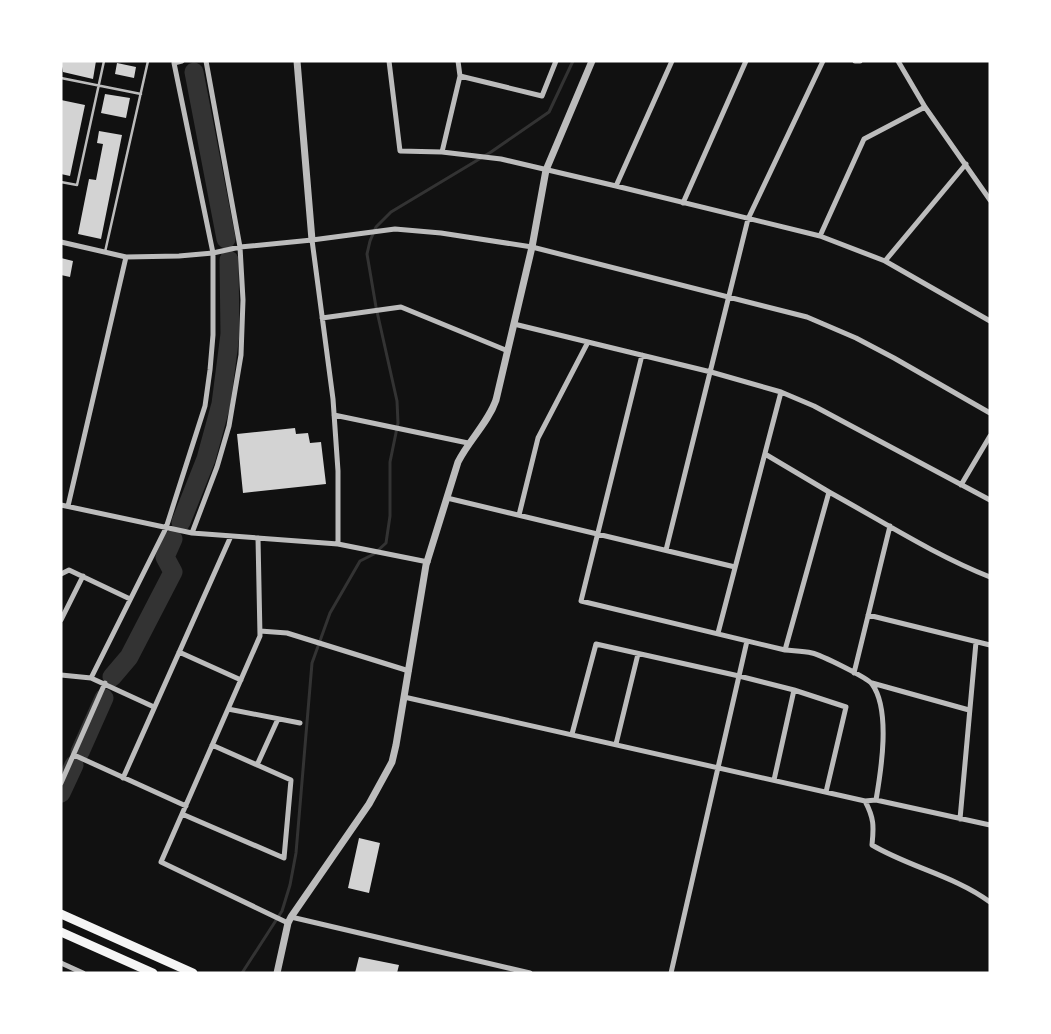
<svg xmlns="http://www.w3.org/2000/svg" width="1051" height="1034" font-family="Figtree,sans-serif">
  <rect width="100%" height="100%" fill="#111"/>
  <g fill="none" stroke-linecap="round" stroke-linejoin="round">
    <path stroke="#333" stroke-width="3" d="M242,973l40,-62 8,-26 6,-32 16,-190 18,-50 30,-52 14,-7 12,-11 4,-27v-54l8,-39 -1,-22 -21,-94 -9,-53 3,-13 6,-14 15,-15 100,-60 58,-40 24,-51"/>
    <path stroke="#333" stroke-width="19" d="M194,72l32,167
      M181,522l25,-63 15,-55 9,-70 -1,-74
      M112,677l17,-20 44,-85 -8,-15 8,-18
      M80,752l24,-54
      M61,793l13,-28"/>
  </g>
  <path fill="#d3d3d3" d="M61,61h35l-3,18 -30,-7z
    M117,63l19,4 -2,11 -19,-4z
    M105,94l25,4 -4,20 -25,-5z
    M61,100l24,5 -15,71 -9,-2z
    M99,131l23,4 -21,104 -23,-5 11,-55 7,1 7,-36 -6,-1z
    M61,258l12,3 -3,16 -9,-2z
    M295,428l1,6 12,-1 2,10 11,-1 5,42 -83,9 -6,-59z
    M359,838l21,5 -11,50 -21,-5z
    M359,957l40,8 -2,8h-42z"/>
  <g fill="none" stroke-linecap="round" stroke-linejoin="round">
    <path stroke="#bcbcbc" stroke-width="2.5" d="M61,78l80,16
      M61,182l16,3 27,-124
      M105,252l43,-191"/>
    <path stroke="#bcbcbc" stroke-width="5" d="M389,61l11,90 42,1 59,7 115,27 204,50 65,25 105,60
      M855,61h5
      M898,61l27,46 65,93
      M460,76l82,20 14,-35
      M442,152l18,-76 -2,-15
      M616,186l56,-125
      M683,203l63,-142
      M820,236l44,-97 61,-32
      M312,240l21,159 5,72v73
      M61,242l65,15 53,-1 34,-3 27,-6 72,-7 83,-11 46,4 91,14 275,70 49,21 38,20 96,55
      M885,261l81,-97
      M322,318l79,-11 107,44
      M514,324l197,48 70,20 33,14 176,94
      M642,355l-61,246 204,49 44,-158 -64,-38
      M334,415l134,28
      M961,485l29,-49
      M829,492c53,29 105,63 161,85
      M447,498l288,69
      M61,505l131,28 146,11 90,18
      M68,506l58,-249
      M519,515l19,-77 50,-96
      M192,533l25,-66 12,-41 12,-71 2,-55 -3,-53 -34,-186
      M258,538l2,98 -99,226 127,61
      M666,550l82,-331 75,-158
      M61,574l8,-4 61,29
      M868,615l122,30
      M61,620l22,-44
      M260,631l27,2 122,38
      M718,633l63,-241
      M785,650c9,1 18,1 27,3 9,2 56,25 60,31 19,26 9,87 4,116
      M179,652l62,28
      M854,673l36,-147
      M61,675l30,3 63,29
      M91,678l75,-150 39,-122 5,-36 3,-35v-82l-39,-190 8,-2
      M872,683l97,27
      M404,697l461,104 11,-1 114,25
      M228,709l72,14
      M572,734l24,-90 143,32 55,14 52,17 -20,85
      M616,744l22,-90
      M74,755l112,51
      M257,765l21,-46
      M123,778l108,-242
      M774,780l20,-90
      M61,783l44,-100
      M865,801c9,17 9,25 7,44 37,22 83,31 118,57
      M182,814l102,44 7,-78 -79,-35
      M960,819l16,-177
      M291,917l239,56
      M61,963l22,10
      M671,973l76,-332"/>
    <path stroke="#bcbcbc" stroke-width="7" d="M297,61l15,179
      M277,973l11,-50 3,-6 78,-113 23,-42 4,-17 30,-180 32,-103c11,-22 30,-39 38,-62l36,-153 14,-77 46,-109"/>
    <path stroke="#f5f5f5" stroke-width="9" d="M61,914l132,59
      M61,932l92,41"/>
  </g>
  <rect width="1051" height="1034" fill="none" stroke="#ffffff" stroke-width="125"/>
</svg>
